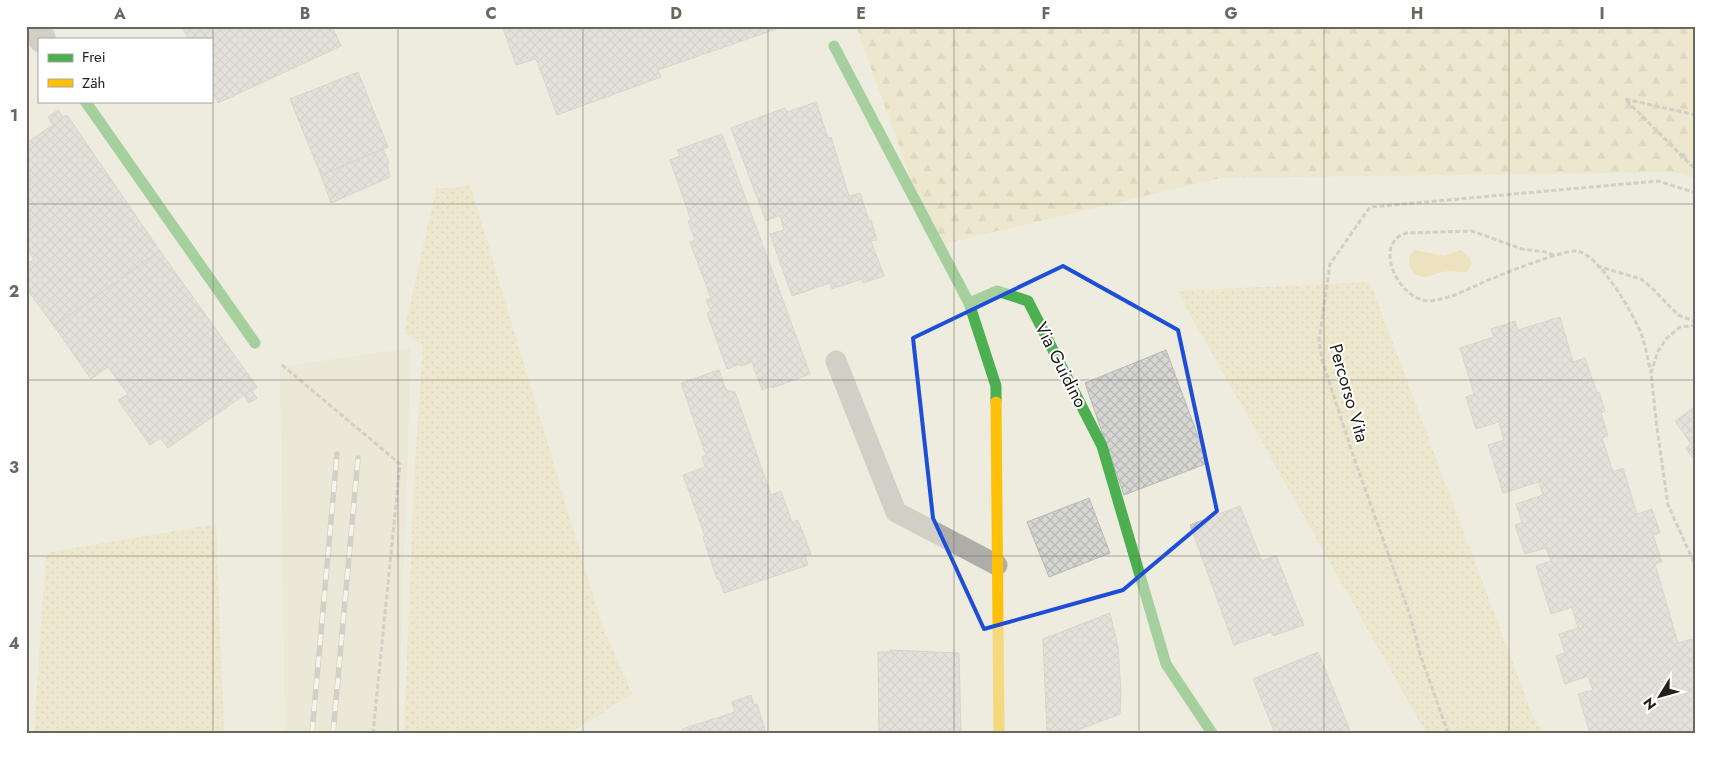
<svg xmlns="http://www.w3.org/2000/svg" width="1722" height="759" font-family="Jost,sans-serif">
  <defs>
    <pattern id="grass-dots" width="8" height="8" patternUnits="userSpaceOnUse" patternTransform="scale(1.25)"><rect width="8" height="8" fill="#ece2bb"/><path d="M2 2h.1M6 6h.1" fill="none" stroke="#cac2a0" stroke-width="1.8" stroke-linecap="round"/></pattern>
    <pattern id="forest-firs" width="22" height="20" patternUnits="userSpaceOnUse" patternTransform="scale(1.25)"><rect width="22" height="20" fill="#ece2bb"/><path d="M5 1l3.5 6h-7zM16 11l3.5 6h-7z" fill="#cac2a0"/></pattern>
    <pattern id="building-cross-hatch" width="8" height="8" patternUnits="userSpaceOnUse" patternTransform="scale(1.25)"><rect width="8" height="8" fill="#d6d6d4"/><path d="M0 0l8 8M0 8l8-8" fill="none" stroke="#b7b7b5"/></pattern>
  </defs>
  <rect width="100%" height="100%" fill="#eeebdf"/>
  <path fill="#e9e4cf" d="M411,348l-13,385h-113l-5,-366z"/>
  <path fill="url(#grass-dots)" d="M470,184l132,441 30,69 -62,39h-166l10,-253 9,-134 -19,-13 32,-145h20z
    M1370,282l163,435 12,16h-119l-249,-442z
    M216,524l8,209h-190l12,-180z"/>
  <path fill="url(#forest-firs)" d="M856,26h840v153l-22,-7 -454,6 -285,68z"/>
  <path fill="#e8d89b" d="M1415,250l29,6 17,-6 9,8 2,6 -5,8c-8,1 -16,-2 -24,0 -7,1 -16,7 -24,4 -10,-4 -14,-20 -4,-26z"/>
  <path fill="url(#building-cross-hatch)" stroke="#bab9b8" d="M182,26h150l9,20 -123,57 -7,-15v-49h-23z
    M502,26h283l-127,44 3,7 -104,38 -21,-56 -20,6z
    M358,72l30,75 -67,28 -31,-76z
    M816,102l12,36 3,-1 18,59 11,-3 9,28 2,-1 6,20 -6,1 13,35 -21,7 -1,-4 -30,10 -2,-6 -38,13 -22,-62 14,-4 -4,-15 -14,6 -35,-93 54,-20 2,4z
    M58,110l5,7 4,-2 93,136 -106,75 -28,-38v-23l8,-6 -8,-11v-105l27,-18 -5,-8z
    M722,134l88,240 -38,14v-2l-10,4 -10,-28 -11,4 -1,-2 -13,5 -20,-56 4,-2 -5,-11 5,-2 -21,-56 5,-2 -7,-19 3,-1 -21,-60 10,-4 -3,-6z
    M383,149l6,14h-2l3,14 -59,26 -10,-28z
    M160,251l97,136 -5,4 5,7 -8,5 -5,-8 -76,53 -8,-10 -10,7 -32,-45 10,-6 -20,-27 -17,12 -37,-53z
    M1560,317l13,45 12,-4 12,35 2,-1 6,19 -4,2 7,23 -6,2 11,34 10,-4 14,46 15,-5 8,24 -7,2 9,27 -7,2 23,79 14,-4 4,14v6l-4,2 4,13v15l-2,1 2,7v36h-106l-12,-39 15,-4 -5,-14 -23,8 -9,-28 9,-3 -6,-19 19,-6 -6,-21 -21,7 -15,-48 15,-5 -5,-13 -21,6 -10,-29 7,-2 -6,-19 27,-9 -4,-13 -36,11 -15,-48 16,-5 -5,-18 -23,7 -10,-32 8,-3 -14,-46 34,-11 -3,-8 24,-8 3,9z
    M1166,350l42,113 -84,32 -39,-112z
    M719,370l7,20 9,2 36,103 10,-4 11,31 6,-2 13,34 -6,2 3,9 -84,28 -5,-14h-2l-14,-42 2,-1 -22,-61 22,-8 -3,-10 4,-2 -25,-72z
    M1696,406v56l-10,-13 5,-5 -16,-23z
    M1089,498l21,55 -61,24 -22,-55z
    M1240,506l22,55 14,-6 28,70 -31,11 -2,-4 -37,13 -44,-120z
    M1110,613l8,34 3,45 -1,22 -50,19h-23l-4,-94z
    M890,650l69,3 2,80h-82l-1,-81h12z
    M1318,652l33,81h-76l-22,-54z
    M751,695l3,10 3,-1 9,29h-83l-1,-4 53,-17 -3,-10z"/>
  <g fill="none" stroke-linecap="round" stroke-linejoin="round">
    <path stroke="#afaea8" stroke-width="3" stroke-dasharray="5 2.5" stroke-linecap="butt" d="M1696,115l-71,-16 71,71
      M1554,255l-9,-3 -23,-3 -50,-18 -65,2c-34,9 -11,61 16,67 17,4 45,-11 61,-18 13,-6 81,-33 93,-31 22,3 58,65 65,85 4,12 6,25 9,37
      M1597,266l44,13 11,9 26,27 18,7
      M1696,325l-16,2 -13,11 -9,13 -7,22 6,55 11,77 28,62
      M282,365l118,99 -27,269
      M1448,733l-28,-79 -10,-39 -56,-157 -32,-98 -3,-20 11,-76 40,-57 288,-26 38,12"/>
    <path stroke="#aeada8" stroke-width="21" d="M836,361l60,151 101,53"/>
    <path stroke="#aeada8" stroke-width="28" d="M34,26l8,13"/>
    <path stroke="#4caf50" stroke-width="11" d="M834,46l135,257
      M85,101l170,242
      M996,402v-16l-27,-83 28,-12 31,10 74,145 64,218 46,69"/>
    <path stroke="#ffc107" stroke-width="11" d="M996,402l3,331"/>
    <g stroke="#b1afa8" stroke-width="5.5">
      <path id="rail" d="M312,733l25,-279
        M333,733l25,-275"/>
    </g>
    <use href="#rail" stroke="#fff" stroke-width="4" stroke-dasharray="11" stroke-linecap="butt"/>
  </g>
  <path d="M0 0H1722V759H0ZM1063,266l115,64 39,181 -94,79 -139,39 -51,-111 -20,-180z" fill="#eeebdf" fill-opacity=".55" fill-rule="evenodd"/>
  <path fill="none" stroke="#1d4ed8" stroke-width="4" stroke-linejoin="round" d="M1063,266l115,64 39,181 -94,79 -139,39 -51,-111 -20,-180z"/>
  <path fill="none" stroke="#69675e" stroke-width="1" stroke-opacity="0.55" d="M213,26v707M398,26v707M583,26v707M768,26v707M954,26v707M1139,26v707M1324,26v707M1509,26v707M26,204h1670M26,380h1670M26,556h1670"/>
  <g text-anchor="middle" stroke-width="4" stroke-linejoin="round" paint-order="stroke">
    <g font-size="18" fill="#222019" stroke="#fff">
      <text transform="translate(1061 365) rotate(63)" y="6">Via Guidino</text>
      <text transform="translate(1349 393) rotate(74)" y="6">Percorso Vita</text>
    </g>
  </g>
  <rect width="1722" height="759" fill="none" stroke="#ffffff" stroke-width="55"/>
  <rect x="38" y="38" width="175" height="65" fill="#ffffff" stroke="#a7a6a3"/>
  <rect x="48" y="54" width="25" height="8" fill="#4caf50" stroke="#a7a6a3"/>
  <text x="82" y="62" font-size="15" fill="#222019">Frei</text>
  <rect x="48" y="79" width="25" height="8" fill="#ffc107" stroke="#a7a6a3"/>
  <text x="82" y="88" font-size="15" fill="#222019">Zäh</text>
  <g transform="translate(1660 696) rotate(233)" stroke="#ffffff" stroke-width="4" paint-order="stroke">
  <path d="M0-4L9 19L0 12L-9 19Z" fill="#222019"/>
  <text y="-8" font-size="14" font-weight="bold" text-anchor="middle" fill="#222019">N</text>
  </g>
  <rect x="28" y="28" width="1666" height="704" fill="none" stroke="#69675e" stroke-width="2"/>
  <g font-size="16" text-anchor="middle" font-weight="bold" fill="#69675e">
    <text x="120" y="19">A</text>
    <text x="305" y="19">B</text>
    <text x="491" y="19">C</text>
    <text x="676" y="19">D</text>
    <text x="861" y="19">E</text>
    <text x="1046" y="19">F</text>
    <text x="1231" y="19">G</text>
    <text x="1417" y="19">H</text>
    <text x="1602" y="19">I</text>
    <text x="14" y="121">1</text>
    <text x="14" y="297">2</text>
    <text x="14" y="473">3</text>
    <text x="14" y="649">4</text>
  </g>
</svg>
